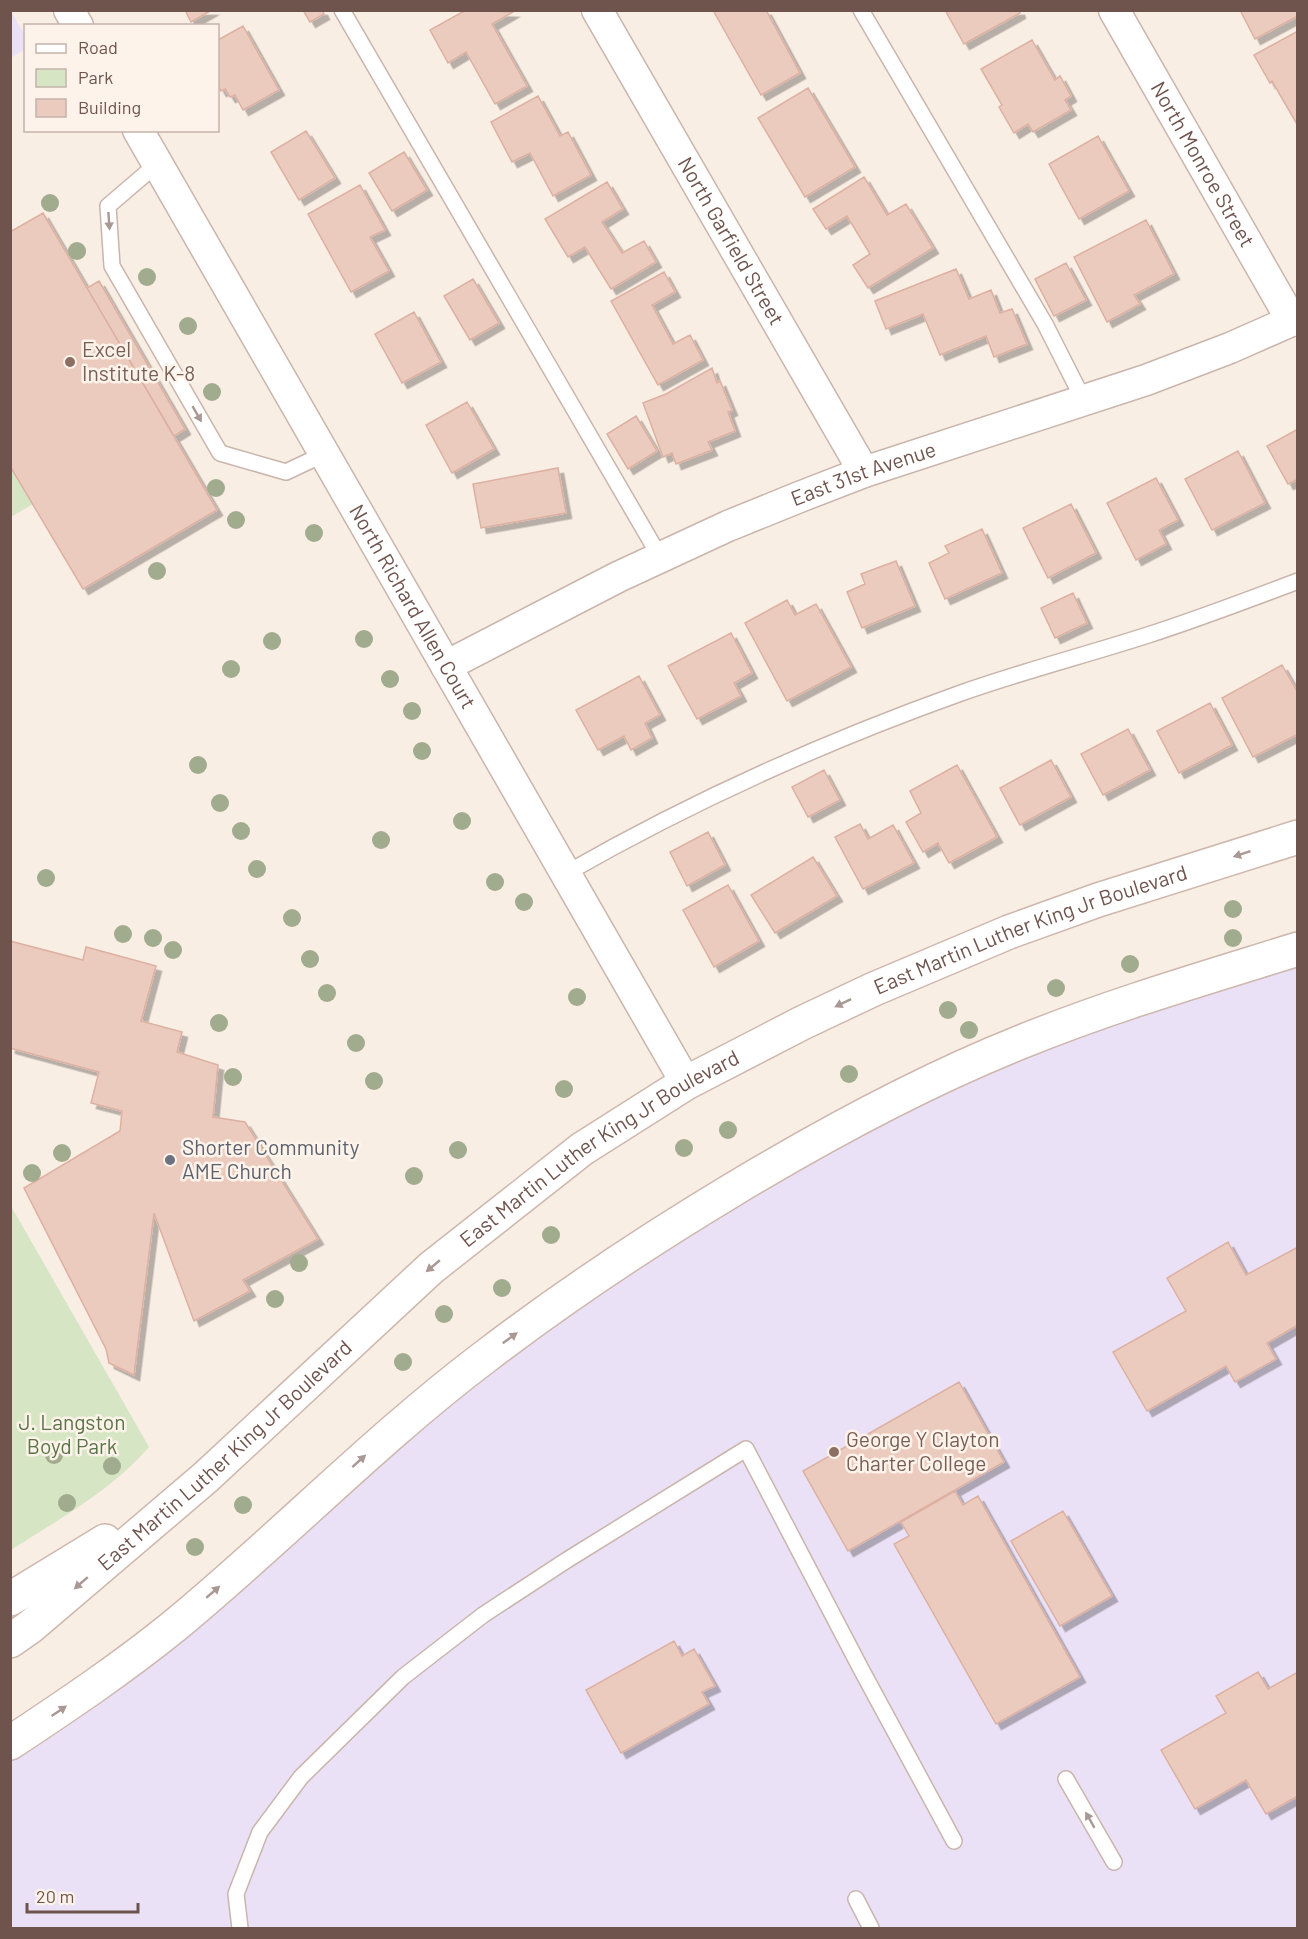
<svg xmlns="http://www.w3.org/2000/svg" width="1308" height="1939" font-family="Barlow,sans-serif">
  <defs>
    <filter id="shadow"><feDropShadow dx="5.5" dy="5.5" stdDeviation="0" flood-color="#0004"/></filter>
  </defs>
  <rect width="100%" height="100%" fill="#f9eee4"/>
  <path fill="#ebe1f6" d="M11,11l15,26 -1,12 -14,9z
    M1297,949v979h-1286v-185l401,-327 443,-297z"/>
  <path fill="#d6e5c4" d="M10,466l23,38 -22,13h-1z
    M11,1206l138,241c-38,44 -90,72 -138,103z"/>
  <path fill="#eccbbf" stroke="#ddb0a1" stroke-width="1.5" filter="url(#shadow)" d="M185,10h27l-21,12z
    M303,10h19l2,4 -14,8z
    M466,10l47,2 -21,12 35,62 -32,18 -29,-52 -18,11 -18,-33z
    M717,10h49l34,63 -39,22 -47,-83z
    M945,10h74l1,3 -56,31z
    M1240,10h58v6l-43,23z
    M243,26l36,64 -36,20 -8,-15 -5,2 -5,-8 -4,2 -3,-5v-46z
    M1298,31v95l-26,-45 -2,2 -16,-28z
    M1032,40l23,40 5,-4 11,20 -6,4 6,10 -38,22 -5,-8 -14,9 -15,-26 3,-2 -21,-36z
    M808,88l47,79 -50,30 -47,-79z
    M538,96l22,40 8,-4 23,43 -38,21 -23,-43 -18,9 -21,-40z
    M306,131l29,47 -36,22 -28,-48z
    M1098,136l31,55 -50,28 -30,-55z
    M404,152l23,38 -35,21 -23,-38z
    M864,177l23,38 19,-11 27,44 -65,40 -15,-23 17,-11 -23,-38 -21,13 -13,-20z
    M607,182l16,27 -21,13 20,31 22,-12 12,21 -45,27 -26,-42 -17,10 -23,-38z
    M360,185l25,45 -15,7 19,34 -38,21 -43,-78z
    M43,213l174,297 -134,79 -73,-123v-234z
    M1146,220l28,54 -40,21 6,9 -33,18 -33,-65z
    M1066,263l20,37 -32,16 -19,-37z
    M956,269l13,30 22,-9 9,23 12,-4 15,35 -33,13 -8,-21 -46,19 -17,-41 -37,15 -11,-28z
    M664,272l11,20 -23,13 21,39 17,-9 13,25 -45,25 -47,-84z
    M473,279l26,44 -29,17 -26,-44z
    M99,281l86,148 -11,7 -87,-148z
    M414,312l27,50 -39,21 -27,-49z
    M712,368l5,15 3,-2 12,29 -4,2 7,19 -27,11 4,8 -36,14 -4,-11 -9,4 -20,-54 23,-9z
    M467,402l27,47 -42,24 -26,-48z
    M636,416l21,35 -29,18 -21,-35z
    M1298,429v50l-10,5 -21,-38z
    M1238,451l27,52 -53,27 -27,-51z
    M558,468l8,45 -85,15 -8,-44z
    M1156,478l22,42 -19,10 7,14 -30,16 -29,-57z
    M1071,504l25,49 -48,25 -25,-50z
    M982,529l20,44 -57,26 -16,-36 20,-10 -4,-7z
    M896,561l19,45 -53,22 -15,-36 18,-8 -4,-10z
    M1073,593l14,30 -32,15 -14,-30z
    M787,600l8,15 21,-11 35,63 -64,34 -42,-78z
    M731,633l21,40 -18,10 7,13 -44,23 -29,-53z
    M1282,665l16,28v41l-45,23 -31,-59z
    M639,676l21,39 -15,8 7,15 -21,12 -7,-14 -26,14 -22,-40z
    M1210,703l22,42 -53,28 -22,-42z
    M1128,729l22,41 -47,25 -22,-41z
    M1051,760l20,37 -51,28 -20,-37z
    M957,765l40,72 -48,26 -11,-20 -15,9 -17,-30 15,-9 -11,-22z
    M824,770l16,30 -32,17 -16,-30z
    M860,824l8,15 25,-14 21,38 -51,26 -28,-52z
    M708,832l17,33 -38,21 -17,-34z
    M813,857l24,39 -62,37 -24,-38z
    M728,885l31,56 -45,26 -31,-57z
    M10,941l73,19 3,-13 70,19 -15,55 41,11 -5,20 41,13 -5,52 32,5 73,117 -75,41 7,11 -56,30 -40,-108 -20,162 -25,-12 -3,-14 -82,-161 96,-57 2,-20 -31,-8 8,-31 -89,-24z
    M1228,1242l18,33 52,-28v78l-31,18 9,16 -41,23 -9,-16 -79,45 -34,-59 73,-41 -19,-33z
    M959,1382l45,80 -156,89 -45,-80z
    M955,1491l8,14 15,-9 102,181 -84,47 -102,-180 15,-8 -8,-14z
    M1063,1511l49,85 -52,30 -49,-85z
    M674,1641l8,15 12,-7 21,37 -13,6 7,12 -88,49 -35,-63z
    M1258,1672l10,17 30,-17v124l-32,18 -20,-34 -51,29 -34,-59 65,-37 -10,-17z"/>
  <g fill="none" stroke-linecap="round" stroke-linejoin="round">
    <g stroke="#c9b5ac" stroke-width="18">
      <path id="lane" d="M342,10l318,547
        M861,10l184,314 38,75
        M157,164l-49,42 4,60 108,187 66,19 38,-18
        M565,874c127,-73 259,-132 396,-181 62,-22 125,-38 187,-58 50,-16 100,-35 150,-54
        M1066,1779l48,83
        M856,1899l15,29
        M240,1928l-4,-34 24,-62 41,-55 102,-100 80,-62 84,-55 179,-111 115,220 93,172"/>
    </g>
    <g stroke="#c9b5ac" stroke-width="33">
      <g id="street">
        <path d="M69,10l9,16"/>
        <path id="s1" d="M597,10l267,462"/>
        <path id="s2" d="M1114,10l178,311"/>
        <path id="s3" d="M138,130l548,953"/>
        <path id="s4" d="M446,666l172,-89 110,-51 69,-28 67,-26 282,-92 84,-32 68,-30"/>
      </g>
    </g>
    <g stroke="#ceb7ad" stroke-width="36">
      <g id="secondary">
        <path d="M10,1599l95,-58"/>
        <path id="s5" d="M10,1641l20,-14 176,-150 225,-209 151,-119 104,-66 116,-60 72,-34 135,-57 89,-32 200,-63"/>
        <path d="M10,1743c56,-37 111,-74 163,-116 107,-88 203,-188 313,-271 80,-61 163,-116 248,-167 93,-56 187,-107 287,-147 91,-37 184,-64 277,-93"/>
      </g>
    </g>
    <use href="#lane" stroke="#fff" stroke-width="15"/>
    <use href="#street" stroke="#fff" stroke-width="30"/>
    <use href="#secondary" stroke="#fff" stroke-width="33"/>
  </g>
  <g fill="#a1ab8d">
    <circle cx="50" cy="203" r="9"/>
    <circle cx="77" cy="251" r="9"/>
    <circle cx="147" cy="277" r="9"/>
    <circle cx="188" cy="326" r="9"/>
    <circle cx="212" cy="392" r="9"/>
    <circle cx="216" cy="488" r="9"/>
    <circle cx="236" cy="520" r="9"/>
    <circle cx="314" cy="533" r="9"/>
    <circle cx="157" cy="571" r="9"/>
    <circle cx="364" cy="639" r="9"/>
    <circle cx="272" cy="641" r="9"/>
    <circle cx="231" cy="669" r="9"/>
    <circle cx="390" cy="679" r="9"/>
    <circle cx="412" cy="711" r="9"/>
    <circle cx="422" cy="751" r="9"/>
    <circle cx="198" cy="765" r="9"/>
    <circle cx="220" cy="803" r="9"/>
    <circle cx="462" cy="821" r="9"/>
    <circle cx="241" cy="831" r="9"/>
    <circle cx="381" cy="840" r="9"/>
    <circle cx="257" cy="869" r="9"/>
    <circle cx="46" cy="878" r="9"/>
    <circle cx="495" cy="882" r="9"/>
    <circle cx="524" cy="902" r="9"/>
    <circle cx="1233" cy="909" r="9"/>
    <circle cx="292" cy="918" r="9"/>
    <circle cx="123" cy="934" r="9"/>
    <circle cx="153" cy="938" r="9"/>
    <circle cx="1233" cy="938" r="9"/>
    <circle cx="173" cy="950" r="9"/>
    <circle cx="310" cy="959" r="9"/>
    <circle cx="1130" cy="964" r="9"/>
    <circle cx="1056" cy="988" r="9"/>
    <circle cx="327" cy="993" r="9"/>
    <circle cx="577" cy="997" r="9"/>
    <circle cx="948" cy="1010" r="9"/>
    <circle cx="219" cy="1023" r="9"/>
    <circle cx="969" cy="1030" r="9"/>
    <circle cx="356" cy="1043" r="9"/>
    <circle cx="849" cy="1074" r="9"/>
    <circle cx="233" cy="1077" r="9"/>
    <circle cx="374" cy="1081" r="9"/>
    <circle cx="564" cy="1089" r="9"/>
    <circle cx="728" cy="1130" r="9"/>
    <circle cx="684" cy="1148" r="9"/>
    <circle cx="458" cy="1150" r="9"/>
    <circle cx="62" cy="1153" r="9"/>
    <circle cx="32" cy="1173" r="9"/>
    <circle cx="414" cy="1176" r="9"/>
    <circle cx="551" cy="1235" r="9"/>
    <circle cx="299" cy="1263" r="9"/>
    <circle cx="502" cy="1288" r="9"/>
    <circle cx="275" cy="1299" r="9"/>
    <circle cx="444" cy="1314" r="9"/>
    <circle cx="403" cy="1362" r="9"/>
    <circle cx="54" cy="1455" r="9"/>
    <circle cx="112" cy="1466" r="9"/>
    <circle cx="67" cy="1503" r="9"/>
    <circle cx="243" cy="1505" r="9"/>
    <circle cx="195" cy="1547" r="9"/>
  </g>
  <defs><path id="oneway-solid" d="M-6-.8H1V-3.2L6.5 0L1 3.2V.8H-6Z" transform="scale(1.5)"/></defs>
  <g fill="#a99894">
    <use href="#oneway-solid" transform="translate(109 221) rotate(86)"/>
    <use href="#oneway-solid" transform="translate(197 414) rotate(60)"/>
    <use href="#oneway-solid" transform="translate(1242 854) rotate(162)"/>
    <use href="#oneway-solid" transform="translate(843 1003) rotate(154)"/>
    <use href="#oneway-solid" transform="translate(433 1266) rotate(140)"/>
    <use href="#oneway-solid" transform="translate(510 1338) rotate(-36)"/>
    <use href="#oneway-solid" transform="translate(359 1461) rotate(-42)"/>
    <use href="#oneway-solid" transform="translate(81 1583) rotate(139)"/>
    <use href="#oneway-solid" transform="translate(213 1592) rotate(-41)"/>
    <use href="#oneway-solid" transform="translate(59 1711) rotate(-34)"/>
    <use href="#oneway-solid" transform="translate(1090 1820) rotate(-120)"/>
  </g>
  <g fill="#8d6e63" stroke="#fdf3ea" stroke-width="2">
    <circle cx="70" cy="362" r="6"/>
    <circle cx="834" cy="1452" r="6"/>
  </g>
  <circle fill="#6b7280" stroke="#fdf3ea" stroke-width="2" cx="170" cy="1160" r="6"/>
  <g text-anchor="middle" stroke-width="5" stroke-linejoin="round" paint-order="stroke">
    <g font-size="21" fill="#6f544d" stroke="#fdf3ea">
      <text dy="7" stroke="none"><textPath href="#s2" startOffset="178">North Monroe Street</textPath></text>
      <text dy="7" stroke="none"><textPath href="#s1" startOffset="267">North Garfield Street</textPath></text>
      <text dy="7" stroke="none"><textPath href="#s4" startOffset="460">East 31st Avenue</textPath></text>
      <text dy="7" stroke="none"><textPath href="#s3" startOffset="550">North Richard Allen Court</textPath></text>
      <text dy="7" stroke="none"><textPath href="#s5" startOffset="1256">East Martin Luther King Jr Boulevard</textPath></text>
      <text dy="7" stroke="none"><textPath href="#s5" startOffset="770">East Martin Luther King Jr Boulevard</textPath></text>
      <text dy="7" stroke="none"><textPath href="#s5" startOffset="284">East Martin Luther King Jr Boulevard</textPath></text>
    </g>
    <g font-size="21" fill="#785e54" stroke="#fdf3ea" text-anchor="start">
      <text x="82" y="357">Excel<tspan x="82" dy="24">Institute K-8</tspan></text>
      <text x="846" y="1447">George Y Clayton<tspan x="846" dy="24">Charter College</tspan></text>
    </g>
    <g font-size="21" fill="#5b616d" stroke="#fdf3ea" text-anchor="start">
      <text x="182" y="1155">Shorter Community<tspan x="182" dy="24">AME Church</tspan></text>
    </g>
    <g font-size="21" fill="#597446" stroke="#fdf3ea">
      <text x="72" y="1430">J. Langston<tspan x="72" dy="24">Boyd Park</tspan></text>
    </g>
  </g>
  <rect width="1308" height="1939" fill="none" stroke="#6f544d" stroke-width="24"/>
  <rect x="24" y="24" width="195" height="108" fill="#fdf3ea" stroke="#c4b3ab" stroke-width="1.5"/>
  <rect x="36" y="44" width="30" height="9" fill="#ffffff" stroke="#c4b3ab" stroke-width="1.5"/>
  <text x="78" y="54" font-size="18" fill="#6f544d">Road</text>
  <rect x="36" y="69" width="30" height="18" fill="#d6e5c4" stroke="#c4b3ab" stroke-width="1.5"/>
  <text x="78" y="84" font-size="18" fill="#6f544d">Park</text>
  <rect x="36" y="99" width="30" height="18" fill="#eccbbf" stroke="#c4b3ab" stroke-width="1.5"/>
  <text x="78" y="114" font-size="18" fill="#6f544d">Building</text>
  <path d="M27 1903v9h111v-9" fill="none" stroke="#6f544d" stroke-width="3"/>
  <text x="36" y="1903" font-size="18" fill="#6f544d" stroke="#fdf3ea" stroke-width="4.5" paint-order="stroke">20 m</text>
</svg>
